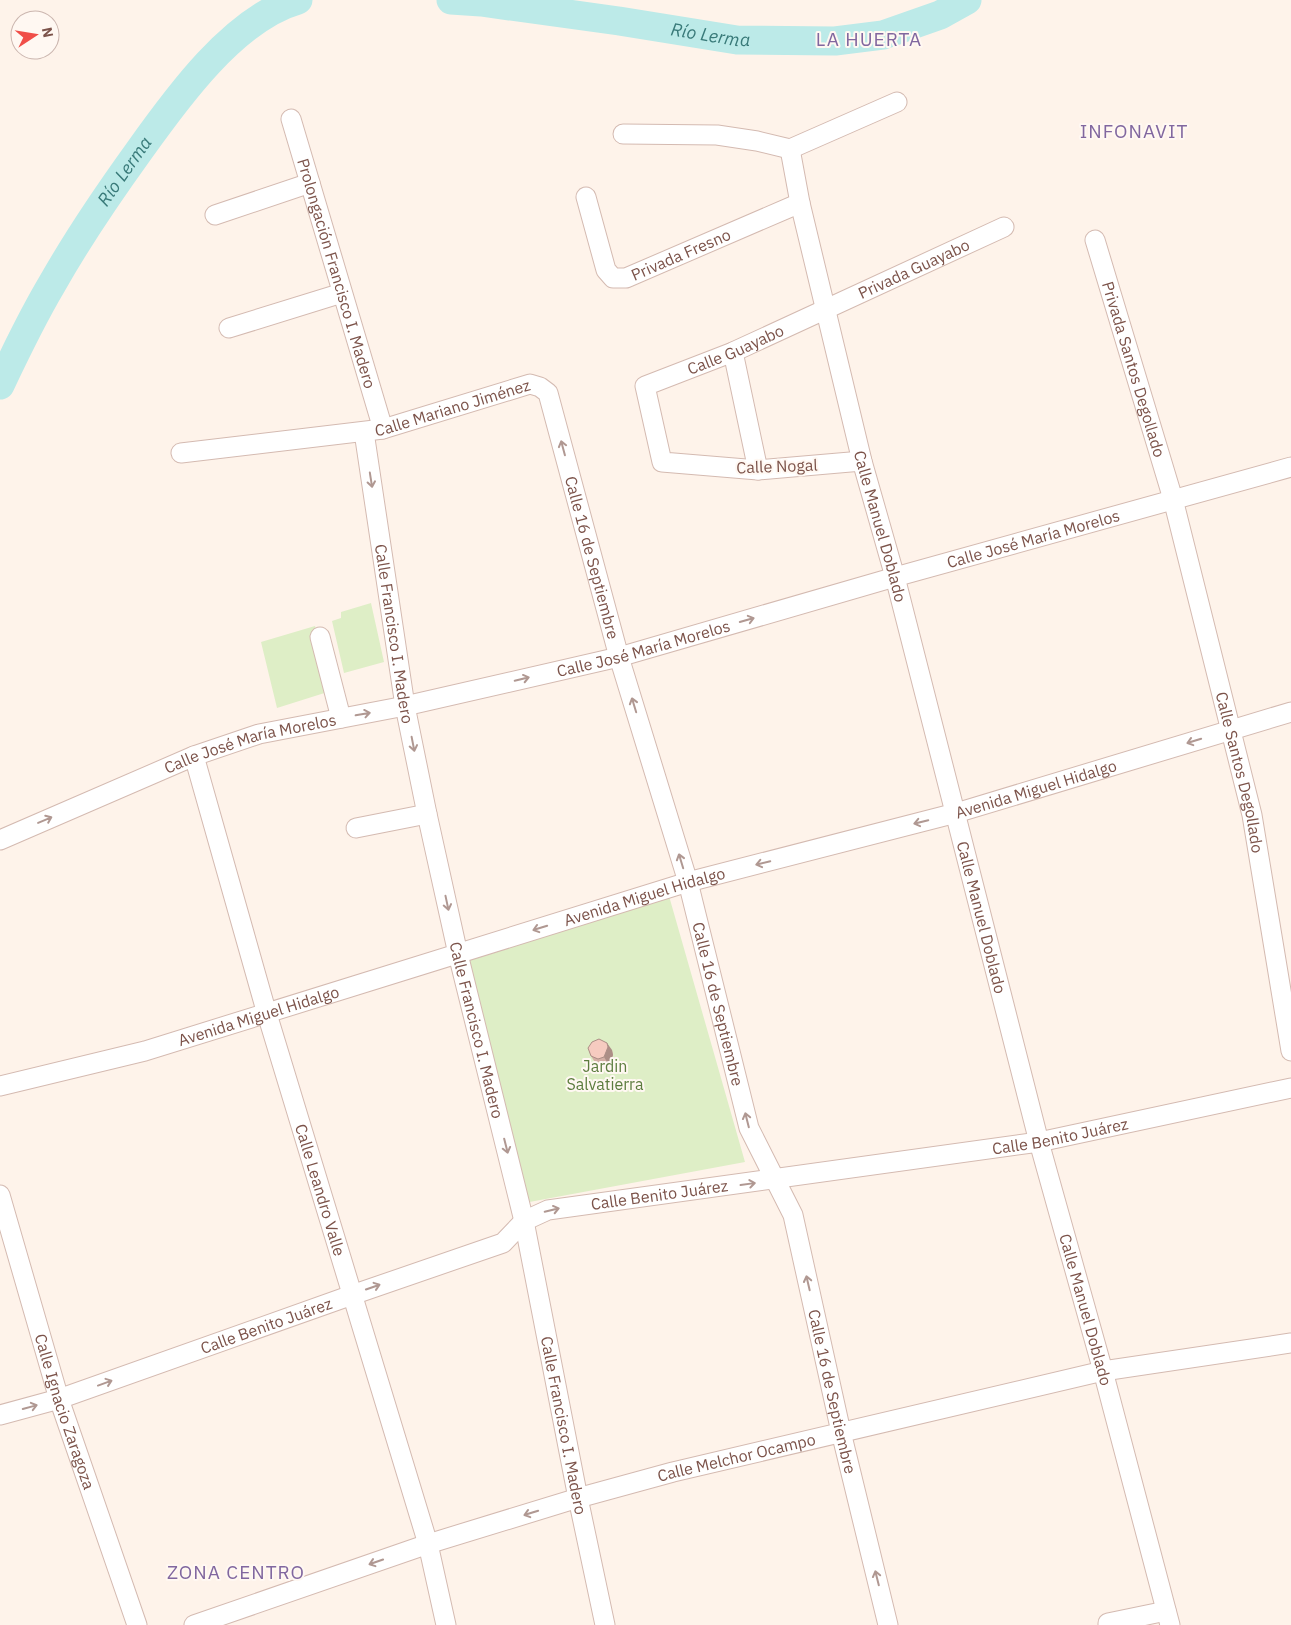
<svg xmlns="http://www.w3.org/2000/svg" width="1291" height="1625" font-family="'IBM Plex Sans',sans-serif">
  <rect width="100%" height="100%" fill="#fef3ea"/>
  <path fill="#deeec6" d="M371,603l13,59 -40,11 -12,-52 9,-3v-6z
    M315,626l19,64 -57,18 -16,-66z
    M669,896l76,266 -221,41 -61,-244z"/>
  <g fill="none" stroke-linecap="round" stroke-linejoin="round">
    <g stroke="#bceae8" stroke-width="29">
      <path id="s1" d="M451,0l30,2 138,19 118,19 98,1 48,-6 57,-20 27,-15"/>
      <path id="s2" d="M0,385c16,-34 33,-69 52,-101 26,-46 56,-90 87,-133 37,-52 95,-133 159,-151"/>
    </g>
    <g stroke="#d4bab1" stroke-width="21">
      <g id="minor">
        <path id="s3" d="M291,119l92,310"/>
        <path d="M623,134l94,1 40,6 33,8 107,-47"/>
        <path id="s4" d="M790,149l10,54 62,258 33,116 144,565 64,229 67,254"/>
        <path id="s5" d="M586,197l20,73 7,8h13l174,-75"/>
        <path d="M215,215l95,-32"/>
        <path id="s6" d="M1095,240l78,259 79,316 39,236"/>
        <path d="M229,328l113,-35"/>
        <path d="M733,352l25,118"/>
        <path id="s7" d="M364,432l41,274 22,108 31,140 66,267 54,277 27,127"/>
        <path id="s8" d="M181,453l202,-24 147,-45 10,3 8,6 71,264 69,225 61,246 44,87 48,217 47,193"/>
        <path id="s9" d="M862,461l-104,9 -96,-8 -17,-76 88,-34 271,-125"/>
        <path d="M320,637l21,81"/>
        <path id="s10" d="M194,756l73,258 161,530 18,81"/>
        <path d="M356,828l71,-14"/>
        <path id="s11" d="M0,840l194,-84 65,-22 146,-28 214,-49 276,-80 396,-110"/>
        <path id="s12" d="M0,1086l145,-35 543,-169 268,-69 335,-101"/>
        <path id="s13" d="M0,1195l59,204 78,226"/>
        <path id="s14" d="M0,1415l59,-16 293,-104 151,-52 21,-22 24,-11 491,-68 252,-54"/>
        <path id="s15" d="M194,1625l234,-81 150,-46 95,-26 430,-101 188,-28"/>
        <path d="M1108,1625v-2l58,-12"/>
      </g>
    </g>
    <use href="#minor" stroke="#fff" stroke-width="19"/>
  </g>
  <path fill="#d4afa5" d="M612,1050l1,5 -4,10 -6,1 -7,-2 -5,-8z"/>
  <path fill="#ac8e86" d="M607,1043l5,7 1,5 -4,10 -5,-8z"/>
  <path fill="#f6cbc0" stroke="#ac8e86" d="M599,1039l8,4 1,4 -4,10 -6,2 -7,-3 -3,-8 4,-6z"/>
  <defs><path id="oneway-shaft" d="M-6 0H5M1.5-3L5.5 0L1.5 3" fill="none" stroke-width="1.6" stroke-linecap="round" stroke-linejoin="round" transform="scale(1.25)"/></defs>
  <g stroke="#b09892">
    <use href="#oneway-shaft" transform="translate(563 448) rotate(-105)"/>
    <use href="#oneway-shaft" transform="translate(371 480) rotate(81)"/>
    <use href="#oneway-shaft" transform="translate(747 620) rotate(-16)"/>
    <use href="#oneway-shaft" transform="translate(522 679) rotate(-13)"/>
    <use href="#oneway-shaft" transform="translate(634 705) rotate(-107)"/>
    <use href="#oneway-shaft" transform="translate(363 714) rotate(-10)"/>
    <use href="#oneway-shaft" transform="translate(1194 741) rotate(163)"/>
    <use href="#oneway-shaft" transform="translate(413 744) rotate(79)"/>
    <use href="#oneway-shaft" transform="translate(45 820) rotate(-23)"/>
    <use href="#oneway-shaft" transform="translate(921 822) rotate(166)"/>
    <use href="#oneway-shaft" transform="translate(681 861) rotate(-107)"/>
    <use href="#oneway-shaft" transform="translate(763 863) rotate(166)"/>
    <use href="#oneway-shaft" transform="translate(447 903) rotate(78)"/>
    <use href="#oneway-shaft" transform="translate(540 928) rotate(163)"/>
    <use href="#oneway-shaft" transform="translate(747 1120) rotate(-104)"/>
    <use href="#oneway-shaft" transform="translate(506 1146) rotate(76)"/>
    <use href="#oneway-shaft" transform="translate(748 1184) rotate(-8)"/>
    <use href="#oneway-shaft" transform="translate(552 1210) rotate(-13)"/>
    <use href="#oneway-shaft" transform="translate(808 1283) rotate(-103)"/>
    <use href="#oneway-shaft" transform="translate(373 1287) rotate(-19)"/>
    <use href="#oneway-shaft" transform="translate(105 1383) rotate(-20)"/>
    <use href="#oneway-shaft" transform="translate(30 1407) rotate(-15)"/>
    <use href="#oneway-shaft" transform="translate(531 1513) rotate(163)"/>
    <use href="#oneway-shaft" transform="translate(376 1562) rotate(161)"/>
    <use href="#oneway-shaft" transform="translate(877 1578) rotate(-104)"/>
  </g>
  <g text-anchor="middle" stroke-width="4" stroke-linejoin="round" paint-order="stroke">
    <g font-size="16" fill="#7c534a" stroke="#fff8f2">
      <text dy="6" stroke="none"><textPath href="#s5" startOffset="159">Privada Fresno</textPath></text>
      <text dy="6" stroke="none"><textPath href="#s9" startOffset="572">Privada Guayabo</textPath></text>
      <text dy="6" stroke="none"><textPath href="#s3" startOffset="161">Prolongación Francisco I. Madero</textPath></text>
      <text dy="6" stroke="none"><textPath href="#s9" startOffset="376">Calle Guayabo</textPath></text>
      <text dy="6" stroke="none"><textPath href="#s6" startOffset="135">Privada Santos Degollado</textPath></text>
      <text dy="6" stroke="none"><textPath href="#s8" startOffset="276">Calle Mariano Jiménez</textPath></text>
      <text transform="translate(777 466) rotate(-2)" y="6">Calle Nogal</text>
      <text dy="6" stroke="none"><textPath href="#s4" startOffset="388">Calle Manuel Doblado</textPath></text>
      <text dy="6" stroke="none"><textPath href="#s11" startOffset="1079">Calle José María Morelos</textPath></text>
      <text dy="6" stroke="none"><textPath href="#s8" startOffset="548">Calle 16 de Septiembre</textPath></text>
      <text dy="6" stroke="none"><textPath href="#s7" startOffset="204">Calle Francisco I. Madero</textPath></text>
      <text dy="6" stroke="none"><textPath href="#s11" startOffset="674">Calle José María Morelos</textPath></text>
      <text dy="6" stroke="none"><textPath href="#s11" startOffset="269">Calle José María Morelos</textPath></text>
      <text dy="6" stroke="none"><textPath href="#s6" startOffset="552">Calle Santos Degollado</textPath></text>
      <text dy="6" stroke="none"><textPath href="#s12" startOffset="1078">Avenida Miguel Hidalgo</textPath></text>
      <text dy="6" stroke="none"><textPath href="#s12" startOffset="672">Avenida Miguel Hidalgo</textPath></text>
      <text dy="6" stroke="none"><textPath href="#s4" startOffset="792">Calle Manuel Doblado</textPath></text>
      <text dy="6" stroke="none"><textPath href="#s8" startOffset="1012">Calle 16 de Septiembre</textPath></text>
      <text dy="6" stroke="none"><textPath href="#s12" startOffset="268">Avenida Miguel Hidalgo</textPath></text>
      <text dy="6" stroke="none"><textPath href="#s7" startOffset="609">Calle Francisco I. Madero</textPath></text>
      <text dy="6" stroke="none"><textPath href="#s14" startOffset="1106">Calle Benito Juárez</textPath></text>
      <text dy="6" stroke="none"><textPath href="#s10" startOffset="452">Calle Leandro Valle</textPath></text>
      <text dy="6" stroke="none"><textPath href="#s14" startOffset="701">Calle Benito Juárez</textPath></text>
      <text dy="6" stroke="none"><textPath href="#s4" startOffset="1198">Calle Manuel Doblado</textPath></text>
      <text dy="6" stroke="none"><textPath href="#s14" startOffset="281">Calle Benito Juárez</textPath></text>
      <text dy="6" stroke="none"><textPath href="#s8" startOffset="1418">Calle 16 de Septiembre</textPath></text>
      <text dy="6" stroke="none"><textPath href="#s13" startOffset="226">Calle Ignacio Zaragoza</textPath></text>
      <text dy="6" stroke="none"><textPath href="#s7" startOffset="1014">Calle Francisco I. Madero</textPath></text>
      <text dy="6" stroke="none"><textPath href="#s15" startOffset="568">Calle Melchor Ocampo</textPath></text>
    </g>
    <g font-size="16" fill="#5c7c3e" stroke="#fff8f2">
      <text x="605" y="1072">Jardin<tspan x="605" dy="18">Salvatierra</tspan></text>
    </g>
    <g font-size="18" font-style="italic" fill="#397a79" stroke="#fff8f2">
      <text dy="6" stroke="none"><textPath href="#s1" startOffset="262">Río Lerma</textPath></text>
      <text dy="6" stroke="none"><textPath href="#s2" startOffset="248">Río Lerma</textPath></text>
    </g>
    <g font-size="19" letter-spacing="1" fill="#81679f" stroke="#fff8f2">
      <text x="869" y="46">LA HUERTA</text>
      <text x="1134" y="138">INFONAVIT</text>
      <text x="236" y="1579">ZONA CENTRO</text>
    </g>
  </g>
  <g transform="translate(35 35) rotate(78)"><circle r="24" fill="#fff8f2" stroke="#cbb6af"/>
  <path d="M0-4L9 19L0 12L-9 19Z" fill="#f04e48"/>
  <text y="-8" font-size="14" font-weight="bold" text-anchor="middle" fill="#7c534a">N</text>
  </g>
</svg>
